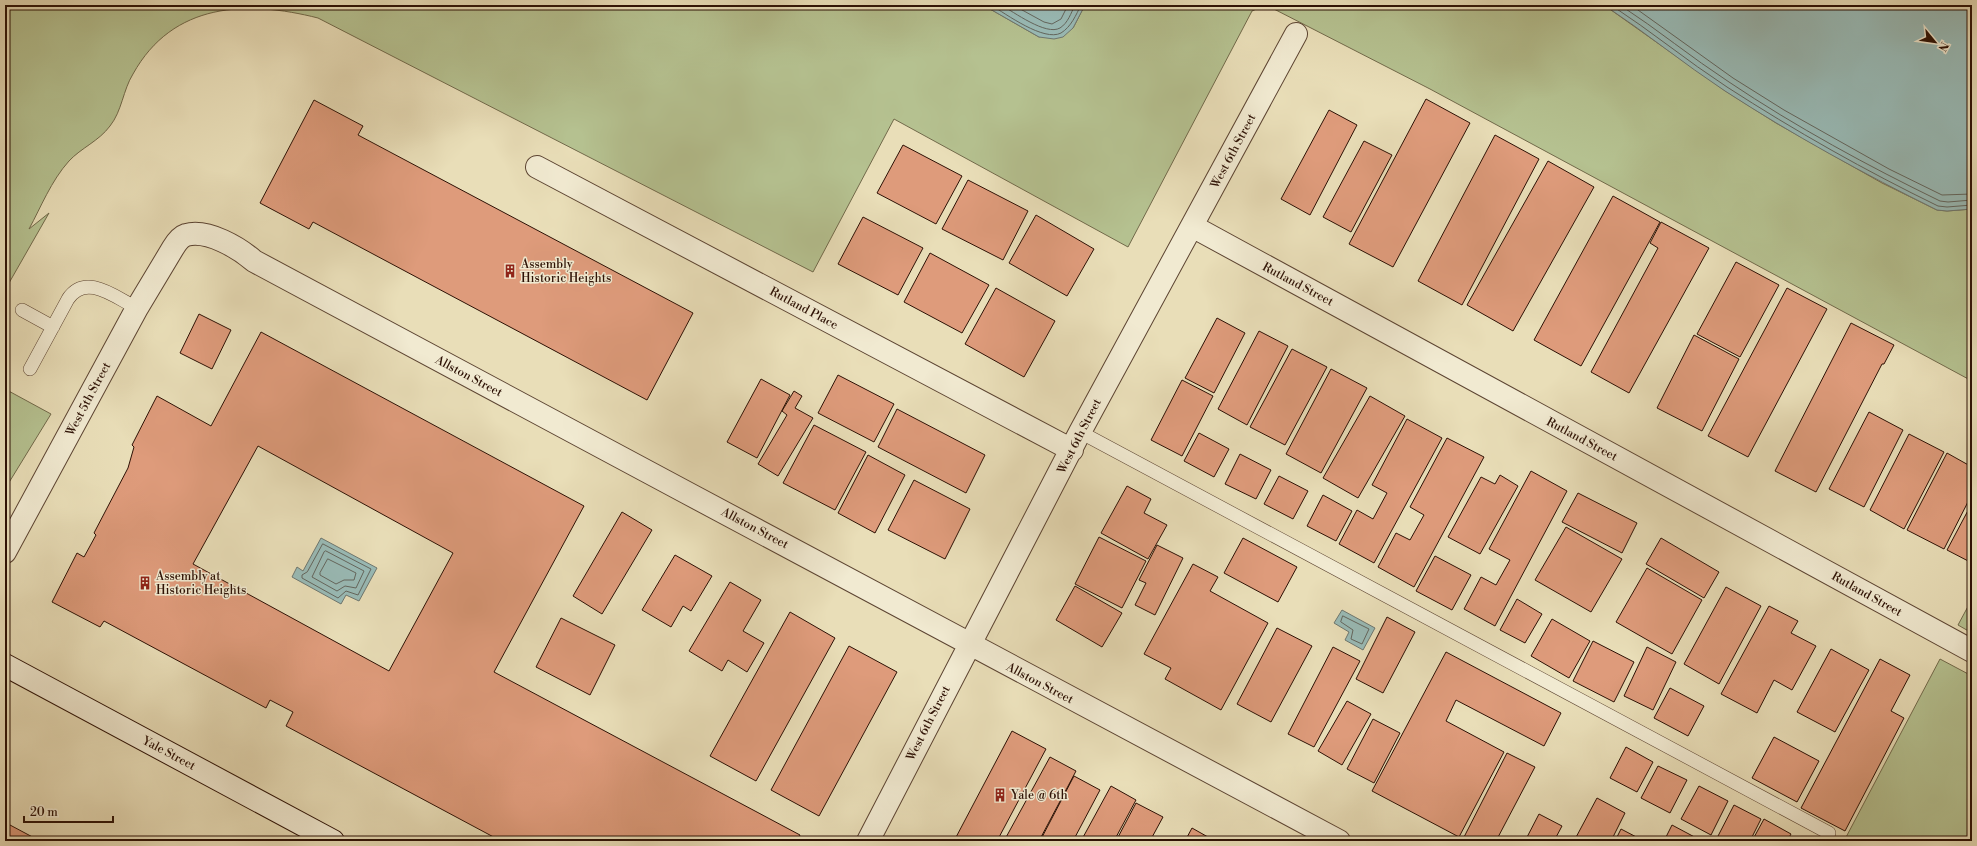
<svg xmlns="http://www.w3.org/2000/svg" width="1977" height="846" font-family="'Libre Bodoni',serif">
  <rect width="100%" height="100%" fill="#e9deb8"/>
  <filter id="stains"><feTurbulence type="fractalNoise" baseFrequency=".005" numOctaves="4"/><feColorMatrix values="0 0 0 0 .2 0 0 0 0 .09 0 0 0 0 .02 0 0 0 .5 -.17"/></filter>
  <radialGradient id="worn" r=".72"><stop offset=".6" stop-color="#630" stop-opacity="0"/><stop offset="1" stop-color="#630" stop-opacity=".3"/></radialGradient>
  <path fill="#b5c190" stroke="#71694a" d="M5,5h978l56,32 34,-9 12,-23h519l120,85 52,33 106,60 55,27 10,1 25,-2v172l-542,-292 -160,-82 -7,-1 -11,5 -124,236 -234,-128 -81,153 -495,-254c-71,-18 -145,-16 -185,56 -10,16 -11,37 -23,52 -11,15 -29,22 -41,35 -18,20 -28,46 -40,68l20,-16 -44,77z
    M5,389l46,25 -46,75z
    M1972,599v34l-14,-8z
    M1940,659l32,17v165h-128z"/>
  <path fill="#99bbb7" stroke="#6e7770" d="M983,5h102l-12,23 -10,9 -9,2 -15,-2z
    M1604,5h368v204l-25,2 -10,-1c-73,-36 -144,-75 -212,-119 -41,-27 -80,-59 -121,-86z
    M321,538l56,30 -18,33 -13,-6 -5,9 -49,-27 5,-10 6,4z
    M1342,610l33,18 -12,22 -18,-10 4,-8 -15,-9z"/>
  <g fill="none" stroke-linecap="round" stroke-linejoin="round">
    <path stroke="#63665e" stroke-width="1" d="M991,5c15,9 53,37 70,28 10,-6 15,-18 20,-28
      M1001,5c13,7 45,31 59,23 8,-5 11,-15 15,-23
      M1013,5l31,17 8,2 9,-5 7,-14
      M1611,5c40,26 76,56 116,82 68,44 139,84 211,119l9,1 25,-2
      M1620,5c37,24 72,53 109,77 67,45 139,84 211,119l8,1 24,-2
      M1631,5l102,73 51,32 105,59 53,26 30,-1
      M323,544l48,25 -13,26 -12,-4 -8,7 -36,-20v-3l5,-3z
      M326,551l38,20 -8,17 -11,-2 -8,5 -25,-14 12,-25z
      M328,559l28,14 -2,7h-10l-8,4 -16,-9v-2z
      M1343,616l26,13 -7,15 -11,-5 2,-9 -12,-8z"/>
  </g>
  <path fill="#de9b7b" stroke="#2d1105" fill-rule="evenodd" d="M1426,99l44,24 -77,144 -44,-23z
    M314,100l49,26 -5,9 335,178 -46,87 -334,-178 -4,7 -49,-26z
    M1329,110l28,15 -47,90 -29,-16z
    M1495,135l44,24 -77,146 -44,-24z
    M1364,141l28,14 -41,77 -28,-15z
    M903,145l59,31 -26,48 -59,-31z
    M1548,161l46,26 -81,144 -46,-26z
    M968,180l60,31 -25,49 -61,-31z
    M1613,196l47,26 -79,144 -47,-26z
    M1036,215l58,34 -27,47 -58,-33z
    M863,217l60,31 -25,47 -60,-31z
    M1661,222l48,26 -80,145 -38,-21 67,-124 -8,-5z
    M930,253l59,32 -27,48 -58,-31z
    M1736,262l43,23 -39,72 -43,-23z
    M996,288l59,33 -31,56 -59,-33z
    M1787,288l40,21 -79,148 -40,-21z
    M199,314l32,16 -19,39 -32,-16z
    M1217,318l28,15 -31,60 -29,-15z
    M1851,323l43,22 -10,19h-2l-66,128 -41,-21z
    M1259,331l29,15 -41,79 -29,-16z
    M261,332l323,174 -90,166 306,163 -3,6h-296l-215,-115 7,-14 -23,-12 -4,8 -162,-87 -4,6 -48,-25 25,-49 7,4 12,-22 -2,-2 34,-65 6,-21 -2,-2 25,-49 54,30zM258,446l195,107 -64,118 -196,-107z
    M1694,335l45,24 -37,72 -45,-23z
    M1292,349l35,18 -42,78 -35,-18z
    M1331,369l36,19 -46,85 -35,-19z
    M838,375l56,29 -20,38 -56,-29z
    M761,379l29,16 -33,63 -30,-16z
    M1182,380l31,16 -31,60 -31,-16z
    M794,391l8,5 -7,12 18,10 -35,58 -20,-12 29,-49 -5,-4z
    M1370,396l35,20 -47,82 -35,-20z
    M897,409l88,46 -19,38 -88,-46z
    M1869,412l34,18 -39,77 -35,-18z
    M1407,419l35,19 -68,125 -35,-19 18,-34 16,9 14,-26 -15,-8z
    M814,425l52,27 -31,58 -52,-27z
    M1199,433l30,16 -15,28 -30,-16z
    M1909,434l35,18 -40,77 -34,-19z
    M1447,438l37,19 -70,130 -36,-20 18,-34 14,7 14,-25 -14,-8z
    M1947,453l25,14v27l-28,55 -37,-19z
    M1240,454l31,16 -15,29 -31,-15z
    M868,455l37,20 -30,58 -37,-20z
    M1531,471l36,20 -72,135 -31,-17 17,-32 15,8 14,-25 -21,-11z
    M1500,475l18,11 -38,68 -32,-17 33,-60 14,7z
    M1279,476l29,15 -15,28 -29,-15z
    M914,480l56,29 -25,50 -57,-29z
    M1127,486l24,13 -7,14 23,12 -19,34 -47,-26z
    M1578,493l59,30 -15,30 -60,-31z
    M1323,495l29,16 -16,30 -29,-15z
    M1972,503v60l-25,-13z
    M622,512l30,18 -50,84 -29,-18z
    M1566,527l56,32 -31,53 -56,-32z
    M1099,537l47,24 -24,47 -47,-24z
    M1243,538l54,29 -19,35 -54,-29z
    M1661,538l58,34 -15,26 -58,-34z
    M1157,545l26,13 -28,57 -20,-10 11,-22 -7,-3z
    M675,555l37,21 -21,35 -8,-5 -12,21 -29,-17z
    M1435,556l36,19 -19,35 -36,-19z
    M1193,564l25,13 -8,14 58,32 -47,87 -56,-31 6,-11 -27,-14z
    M1647,568l55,32 -30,54 -56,-32z
    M730,582l31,18 -18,31 21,12 -17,29 -19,-12 -6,11 -33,-20z
    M1075,586l47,27 -20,34 -46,-27z
    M1726,587l35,19 -42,78 -35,-20z
    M1517,599l25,15 -17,29 -25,-13z
    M1769,606l29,15 -7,12 25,13 -24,44 -18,-10 -17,33 -36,-19z
    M790,612l45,26 -79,143 -46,-25z
    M1387,617l28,15 -32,61 -27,-14z
    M561,618l54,27 -25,50 -54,-28z
    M1552,619l38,22 -21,37 -38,-22z
    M1277,628l35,18 -41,76 -34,-18z
    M1593,641l41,21 -20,40 -41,-21z
    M849,646l48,26 -78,144 -48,-26z
    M1333,647l27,14 -46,86 -26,-13z
    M1647,647l29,15 -23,48 -29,-14z
    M1831,649l38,21 -34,62 -38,-20z
    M1446,652l115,61 -17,33 -88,-46 -10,21 58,31 -45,85 -87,-46z
    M1880,659l30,16 -19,36 13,7 -59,113 -44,-23z
    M1670,688l34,18 -16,30 -34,-18z
    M1347,701l24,13 -29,51 -24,-14z
    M1373,719l27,14 -26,50 -27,-14z
    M1012,731l34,18 -49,92h-43z
    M1774,737l45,24 -22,41 -45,-24z
    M1626,747l27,15 -16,30 -27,-14z
    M1507,753l28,14 -39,74h-29l-4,-2z
    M1050,757l26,14 -37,70h-35z
    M1658,766l29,14 -17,33 -29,-15z
    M1074,776l26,14 -27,51h-33z
    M1111,786l25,14 -22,41h-33z
    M1699,786l29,15 -17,34 -30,-16z
    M1597,798l28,15 -14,28h-37z
    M1136,803l27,14 -13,24h-34z
    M1734,805l27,14 -11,22h-28l-5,-3z
    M1539,814l23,12 -8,15h-29z
    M1764,819l27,15 -4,7h-35z
    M10,825l30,16h-35v-7z
    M1672,825l30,16h-38z
    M1192,828l23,13h-30z
    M1621,829l23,12h-29z"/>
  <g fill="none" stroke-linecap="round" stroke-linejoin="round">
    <g stroke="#5c4432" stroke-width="14">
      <path id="service" d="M22,310l31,17
        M30,369l38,-70c18,-27 48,-1 69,9
        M1080,432l749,401"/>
    </g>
    <g stroke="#5c4432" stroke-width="24">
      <path id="minor" d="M537,167l535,283
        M1192,226l780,425
        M5,552l132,-244 36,-60c3,-5 7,-11 13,-13 22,-6 53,13 68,26 362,193 722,388 1085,580
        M868,841l212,-409 216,-398"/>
    </g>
    <g stroke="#2d1105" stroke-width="24">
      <path id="secondary" d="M5,665l328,176"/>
    </g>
    <use href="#service" stroke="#f1ead1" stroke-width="13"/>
    <use href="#minor" stroke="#f1ead1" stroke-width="22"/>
    <use href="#secondary" stroke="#f1ead1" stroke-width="22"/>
  </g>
  <defs>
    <g id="building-bare" transform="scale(1.08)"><path d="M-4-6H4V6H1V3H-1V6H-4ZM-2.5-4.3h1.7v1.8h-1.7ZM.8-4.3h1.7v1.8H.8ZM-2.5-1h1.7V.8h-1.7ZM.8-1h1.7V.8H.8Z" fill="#8f2418" stroke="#f1ead1" stroke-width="2.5" paint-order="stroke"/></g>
  </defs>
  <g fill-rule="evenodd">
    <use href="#building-bare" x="510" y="271"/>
    <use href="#building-bare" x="145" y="583"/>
    <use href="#building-bare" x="1000" y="795"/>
  </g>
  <g text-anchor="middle" stroke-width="3" stroke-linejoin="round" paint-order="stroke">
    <g font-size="12" fill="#2d1105" stroke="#f1ead1">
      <text transform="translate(1233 151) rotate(-62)" y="4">West 6th Street</text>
      <text transform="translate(1298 284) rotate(28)" y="4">Rutland Street</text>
      <text transform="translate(804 308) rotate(28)" y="4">Rutland Place</text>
      <text transform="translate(469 376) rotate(28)" y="4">Allston Street</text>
      <text transform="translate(88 399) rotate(-62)" y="4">West 5th Street</text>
      <text transform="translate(1079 436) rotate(-63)" y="4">West 6th Street</text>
      <text transform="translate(1582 439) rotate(28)" y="4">Rutland Street</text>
      <text transform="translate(755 528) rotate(28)" y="4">Allston Street</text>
      <text transform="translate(1867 594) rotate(29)" y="4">Rutland Street</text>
      <text transform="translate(1040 683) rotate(28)" y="4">Allston Street</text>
      <text transform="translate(928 723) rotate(-63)" y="4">West 6th Street</text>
      <text transform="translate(169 753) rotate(28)" y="4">Yale Street</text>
    </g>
    <g font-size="12" fill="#2d1105" stroke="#f1ead1" text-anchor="start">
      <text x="521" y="268">Assembly<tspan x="521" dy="14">Historic Heights</tspan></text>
      <text x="156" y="580">Assembly at<tspan x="156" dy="14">Historic Heights</tspan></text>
      <text x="1011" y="799">Yale @ 6th</text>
    </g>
  </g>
  <rect width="1977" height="846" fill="none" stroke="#e9deb8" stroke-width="20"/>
  <rect x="6" y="6" width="1965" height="834" fill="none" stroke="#2d1105" stroke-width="2"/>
  <rect x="10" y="10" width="1957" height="826" fill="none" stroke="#2d1105"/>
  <g transform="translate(1935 42) rotate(119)" stroke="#f1ead1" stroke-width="3" paint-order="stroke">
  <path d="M0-3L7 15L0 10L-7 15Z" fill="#2d1105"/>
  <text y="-6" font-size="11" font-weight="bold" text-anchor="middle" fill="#2d1105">N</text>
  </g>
  <path d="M24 816v6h89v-6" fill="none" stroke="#2d1105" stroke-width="2"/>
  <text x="30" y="816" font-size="12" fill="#2d1105" stroke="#f1ead1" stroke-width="3" paint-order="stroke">20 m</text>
  <rect width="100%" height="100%" filter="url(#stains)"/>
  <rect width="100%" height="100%" fill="url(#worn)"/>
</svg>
